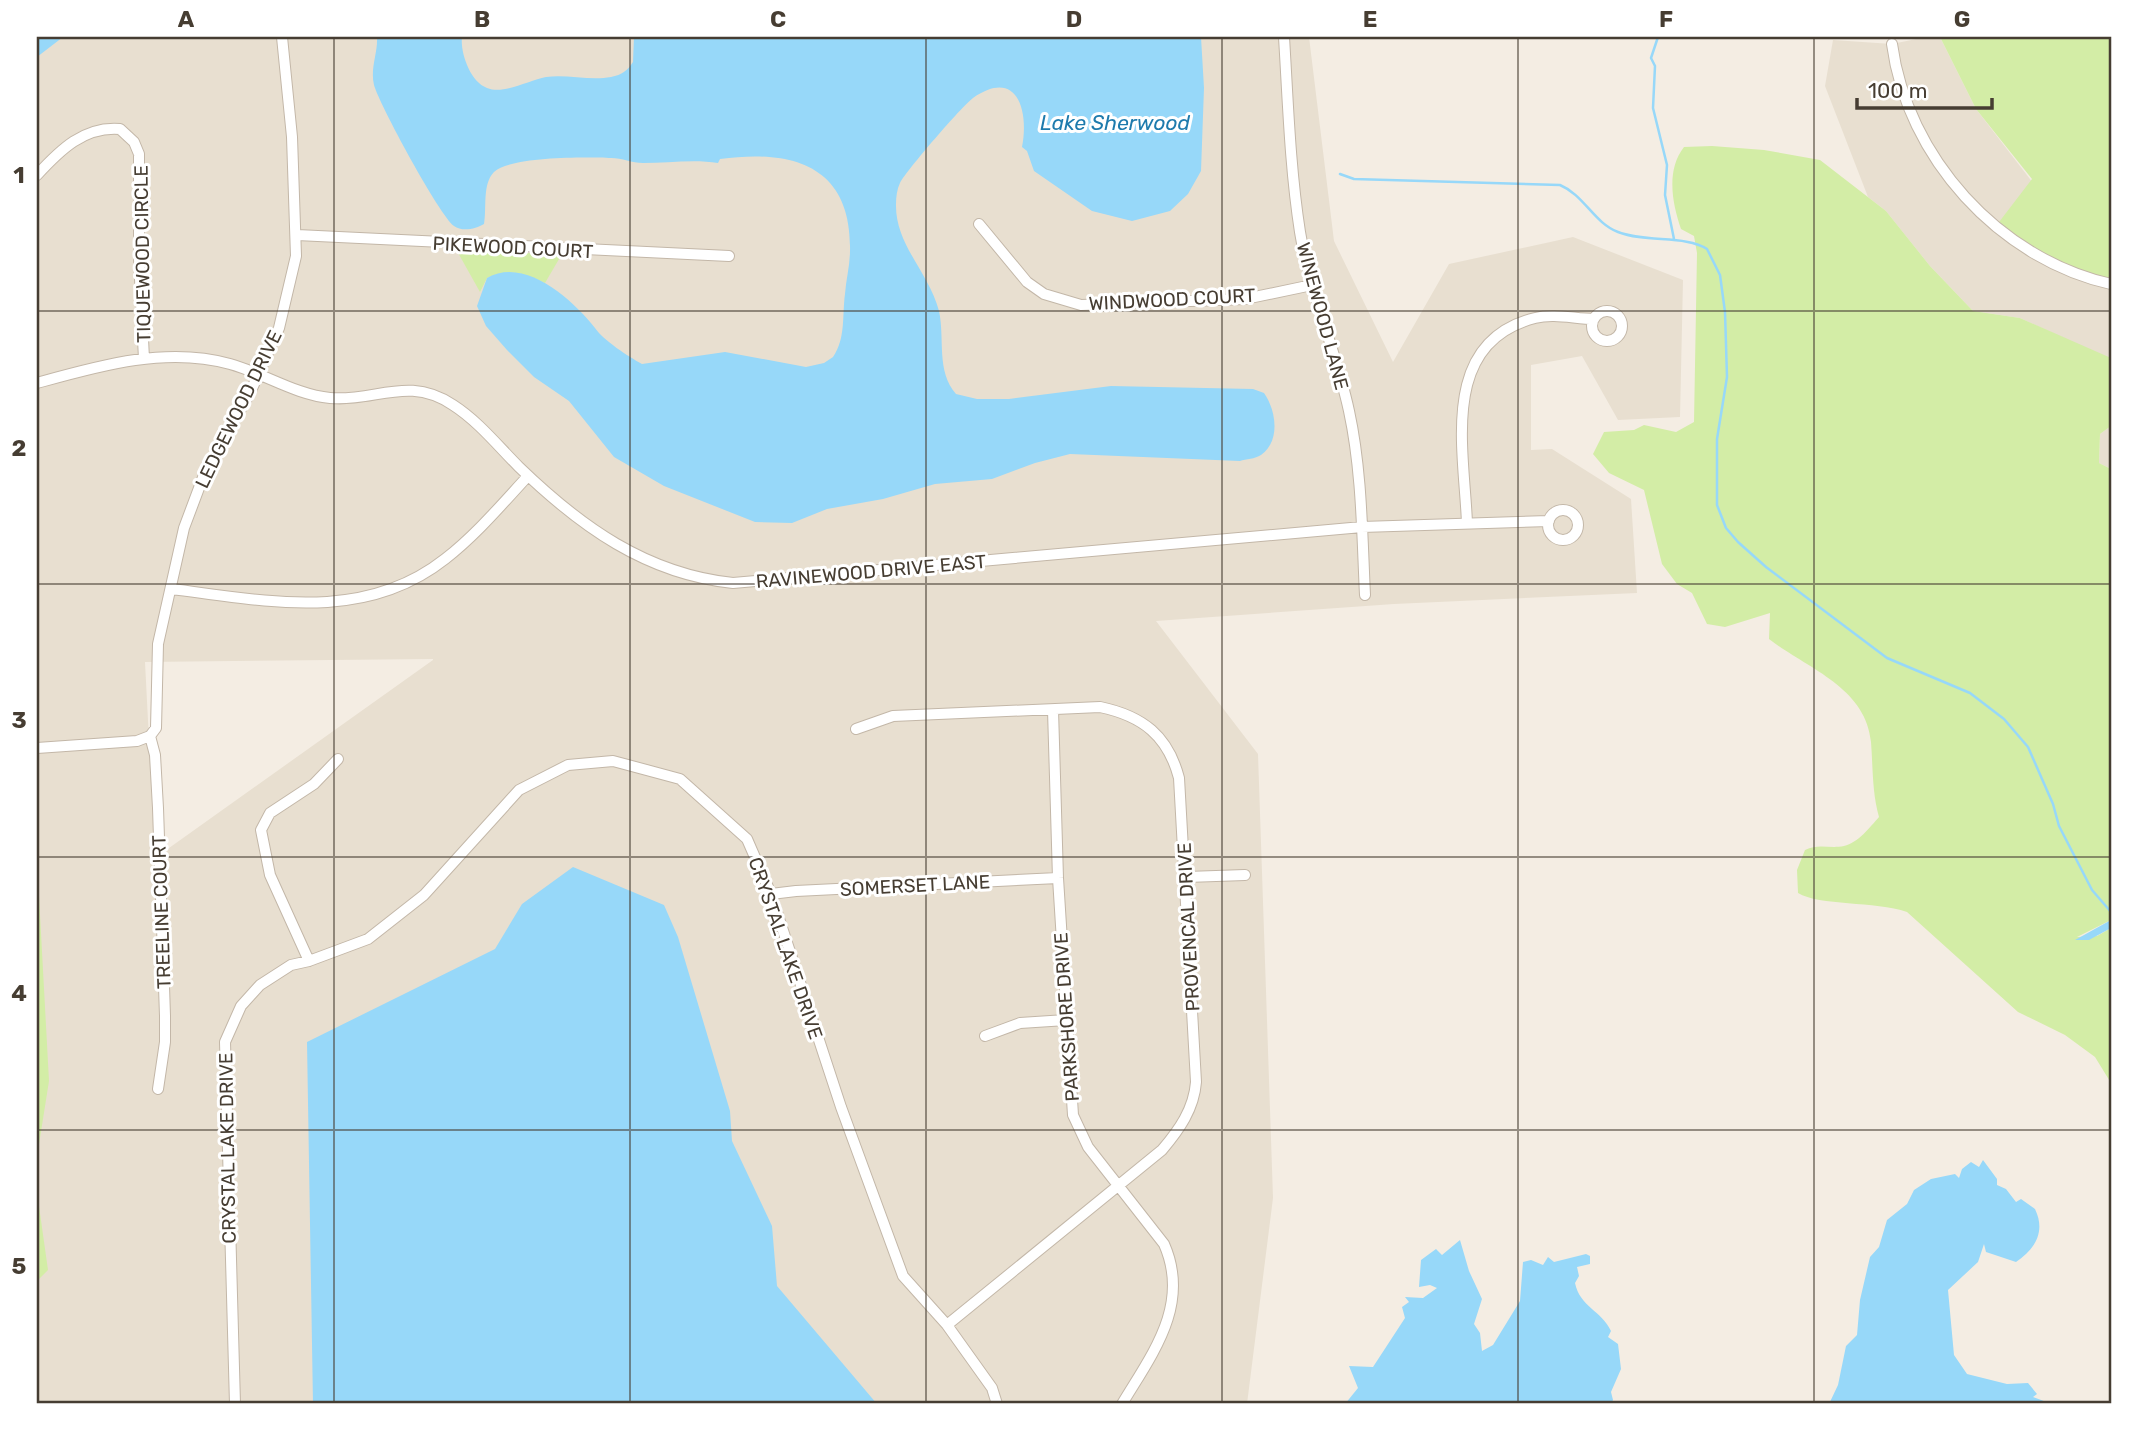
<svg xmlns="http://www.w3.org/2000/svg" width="2148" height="1441" font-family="Rubik,sans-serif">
  <rect width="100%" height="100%" fill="#f4ede3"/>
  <path fill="#e8dfd0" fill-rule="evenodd" d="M37,37h1272l25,204 59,121 56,-98 124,-27 110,43 -3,137 -62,3 -36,-64 -51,9v85l21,-1 79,50 6,94 -243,11 -238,17 102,133 15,444 -26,206h-1210zM433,659v1l-278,198 -10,-196z
    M1926,37h14l36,72 135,175v76l-91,-42 -47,-7 -43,-45 -44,-55 -18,-14 -43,-111 8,-46 59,4z
    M2111,426v43l-12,-6 1,-29z"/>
  <path fill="#d3eda6" d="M1940,37h171v247l-21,-5 -94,-53 36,-47 -56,-70z
    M1712,146l52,4 56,10 66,51 44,55 43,45 47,7 91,40v68l-11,8 -1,29 12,6v451l-34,17 20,-1 14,-8v155l-16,-26 -30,-22 -47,-23 -111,-100c-32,-11 -88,-6 -109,-19l-1,-23 8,-20c14,-7 24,-1 39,-4 14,-3 26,-19 35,-29 -7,-25 -6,-49 -8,-75 -5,-55 -65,-74 -102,-103l1,-26 -45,14 -18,-3 -15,-31 -15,-9 -15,-20 -18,-74 -35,-17 -16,-19 11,-22 30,-2 10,-5 32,7 18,-10 3,-169 -3,-17 -13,-7c-9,-26 -15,-59 3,-82z
    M457,251l105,3 -17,29c-21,-10 -36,-15 -58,-5l-7,14z
    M37,859l12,222 -12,76z
    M37,1192l11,78 -11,11z"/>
  <path fill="#97d8f9" d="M37,37h26l-26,20z
    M377,37h85c-2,15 8,45 25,51 17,7 42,-8 59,-11 21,-3 44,4 65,0 11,-2 17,-7 22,-15l1,-25h567l3,51 -3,83 -13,23 -18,17 -38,10 -40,-10 -58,-40 -7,-20 -5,-4c7,-35 -4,-80 -49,-49 -11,8 -66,72 -73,85 -3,6 -4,14 -4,21 -1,41 33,68 43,107 6,28 -3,60 17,83l21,5h32l102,-13 142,3 11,4c12,17 17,48 -3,62 -6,4 -15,4 -21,6l-170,-7 -35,9 -43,16 -57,5 -52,15 -56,10 -35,14 -37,-1 -91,-36 -50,-29 -45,-56 -35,-24 -27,-27 -21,-24 -9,-20 10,-28c38,-22 86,22 108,50 8,12 34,29 47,36l83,-12 81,15 18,-4 9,-6c13,-19 9,-41 12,-63 1,-14 5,-29 5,-43 2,-85 -57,-102 -130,-92l-2,4c-23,-4 -51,0 -75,0 -11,0 -21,-5 -32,-5 -24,-1 -100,-2 -117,14 -12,12 -7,36 -10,52 -8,5 -22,8 -30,2 -14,-10 -75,-122 -80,-141 -4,-17 4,-32 3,-48z
    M573,867l91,38 14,32 52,174 2,30 40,85 5,60 100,118h-564l-6,-362 188,-93 27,-45z
    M2111,920v8l-22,12h-14z
    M1983,1160l14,19v6l9,4 10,13 5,-3 14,10c11,23 0,40 -19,53l-30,-10 -2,-8 -6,18 -30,28 6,65 13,19 40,10 21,-1 9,11 -4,3 19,7h-223l9,-19 8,-39 11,-11 3,-35 10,-43 9,-10 8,-27 20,-16 7,-14 17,-11 24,-5 4,4 3,-9 9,-7 8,5z
    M1460,1240l9,31 13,28 -8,25 6,9 2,18 11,-6 27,-44 3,-39 8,-2 12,5 5,-8 6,5 32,-8 4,2v8l-13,3 2,9 -4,7c5,24 27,28 36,48l-3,6 10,7 3,25 -10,23 2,8 -2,4h-266l13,-16 -9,-22 24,1 32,-49 -3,-11 7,-5 -4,-5 18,1 14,-10 -7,-3 -11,2 2,-27 15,-11 6,6z"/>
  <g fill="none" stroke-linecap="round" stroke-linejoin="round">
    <path stroke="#97d8f9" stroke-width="2.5" d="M1658,37l-7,21 4,8 -2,42 14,57 -2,30 9,44
      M1340,174l14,5 206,6c24,10 34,38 58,47 28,11 68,3 89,17l13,26 5,37 2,65 -10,62v66l9,23 12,14 28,25 121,91 83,35 34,26 24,28 25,57 6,22 33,64 19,22"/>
    <g stroke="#c3b7a8" stroke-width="12">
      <path id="street" d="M1284,37c4,65 6,131 16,195 10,61 36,118 49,179 13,60 13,123 16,184
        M1892,44c15,113 107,215 219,240
        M37,175c23,-25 47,-49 83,-46l14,13 5,12v105l5,100
        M979,224l48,58 17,12 37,11 164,-6 67,-14
        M297,235l432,21
        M1592 326a15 15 0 1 1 30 0a15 15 0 1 1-30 0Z
        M37,383c61,-17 129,-37 193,-19 33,9 66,31 100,34 46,4 78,-23 123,7 25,16 45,41 66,62 61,59 127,107 214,116l629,-56 187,-6
        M1548 525a15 15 0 1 1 30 0a15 15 0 1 1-30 0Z
        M1467,523c-3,-75 -28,-181 68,-205 19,-5 40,1 59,1
        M172,589c94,12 192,34 273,-30 31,-24 57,-55 83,-83
        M1053,710l5,168 15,237 15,32 76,97c27,61 -12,110 -42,160
        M856,729l37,-13 207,-9c43,9 68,29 79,71l17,304c-2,27 -17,48 -34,68l-215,175
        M150,736l5,19 3,53 7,208v26l-7,47
        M37,748l100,-7 13,-5 6,-8 2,-84 26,-116 21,-56 45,-79 29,-65 17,-72 -4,-119 -10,-100
        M1187,877l58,-2
        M771,894l25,-3 262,-13
        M309,961l-39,-86 -9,-45 9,-17 44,-29 24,-25
        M985,1036l35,-13 46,-3
        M235,1404l-10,-362 16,-36 19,-21 31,-20 18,-4 59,-22 56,-44 95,-105 49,-25 45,-4 67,18 67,60 24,55 70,213 62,169 44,49 45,63 5,16"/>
    </g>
    <use href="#street" stroke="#fff" stroke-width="10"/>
  </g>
  <path fill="none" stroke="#463d32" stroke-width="2" stroke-opacity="0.55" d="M334,37v1367M630,37v1367M926,37v1367M1222,37v1367M1518,37v1367M1814,37v1367M37,311h2074M37,584h2074M37,857h2074M37,1130h2074"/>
  <g text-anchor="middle" stroke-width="6" stroke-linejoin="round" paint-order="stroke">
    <g font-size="19" fill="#463d32" stroke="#fff">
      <text transform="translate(513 247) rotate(3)" y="7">PIKEWOOD COURT</text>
      <text transform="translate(142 254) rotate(-91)" y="7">TIQUEWOOD CIRCLE</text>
      <text transform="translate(1172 299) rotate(-3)" y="7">WINDWOOD COURT</text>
      <text transform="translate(1323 316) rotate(75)" y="7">WINEWOOD LANE</text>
      <text transform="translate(238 409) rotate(-64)" y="7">LEDGEWOOD DRIVE</text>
      <text transform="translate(871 571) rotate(-5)" y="7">RAVINEWOOD DRIVE EAST</text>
      <text transform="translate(915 885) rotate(-3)" y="7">SOMERSET LANE</text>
      <text transform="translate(161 912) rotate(-92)" y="7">TREELINE COURT</text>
      <text transform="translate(1188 927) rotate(-93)" y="7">PROVENCAL DRIVE</text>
      <text transform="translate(786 948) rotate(71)" y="7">CRYSTAL LAKE DRIVE</text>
      <text transform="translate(1066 1017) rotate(-94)" y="7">PARKSHORE DRIVE</text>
      <text transform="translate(227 1148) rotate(-91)" y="7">CRYSTAL LAKE DRIVE</text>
    </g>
    <g font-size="21" font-style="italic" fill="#1e7bad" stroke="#fff">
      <text x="1115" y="130">Lake Sherwood</text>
    </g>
  </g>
  <rect width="2148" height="1441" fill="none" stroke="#ffffff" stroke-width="77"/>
  <path d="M1857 98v10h135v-10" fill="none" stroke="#463d32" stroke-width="3.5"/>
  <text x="1868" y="98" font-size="21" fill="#463d32" stroke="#ffffff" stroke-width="5" paint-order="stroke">100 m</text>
  <rect x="38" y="38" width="2072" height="1364" fill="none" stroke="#463d32" stroke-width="2.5"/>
  <g font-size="23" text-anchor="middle" font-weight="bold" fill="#463d32">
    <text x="186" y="27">A</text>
    <text x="482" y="27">B</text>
    <text x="778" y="27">C</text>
    <text x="1074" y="27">D</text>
    <text x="1370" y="27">E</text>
    <text x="1666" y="27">F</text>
    <text x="1962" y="27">G</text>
    <text x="19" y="183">1</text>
    <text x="19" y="456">2</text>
    <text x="19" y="728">3</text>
    <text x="19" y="1001">4</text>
    <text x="19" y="1274">5</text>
  </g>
</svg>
